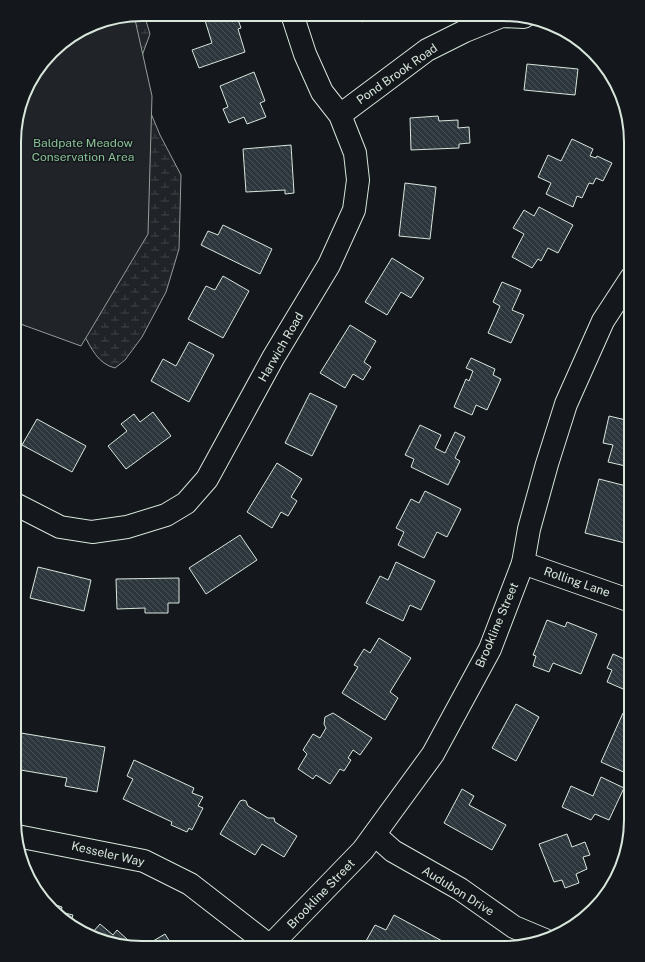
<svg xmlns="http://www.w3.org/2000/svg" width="645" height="962" font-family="'Public Sans',sans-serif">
  <defs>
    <pattern id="wetland-marsh" width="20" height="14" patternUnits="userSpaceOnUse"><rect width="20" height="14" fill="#202428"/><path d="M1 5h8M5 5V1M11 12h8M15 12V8" fill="none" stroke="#404447"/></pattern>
    <pattern id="building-back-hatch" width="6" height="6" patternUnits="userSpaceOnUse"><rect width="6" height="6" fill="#2c363c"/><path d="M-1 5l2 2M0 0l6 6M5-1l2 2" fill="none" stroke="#4a5358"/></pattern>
  </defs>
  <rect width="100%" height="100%" fill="#14181c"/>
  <path fill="url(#wetland-marsh)" stroke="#939e99" d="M144,14l6,20 -7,19 -4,18 6,28 15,36 21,40 -2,74 -13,43 -24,45 -17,23 -10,8c-17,-4 -24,-20 -32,-35l-68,-208 16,-47 27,-32 42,-25z"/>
  <path fill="#202428" stroke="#939e99" d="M134,15l18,81 -4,138 -67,112 -66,-24v-197l16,-47 27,-32 42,-25z"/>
  <path fill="url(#building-back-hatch)" stroke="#d8e6dc" d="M203,14h33l5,14 -3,1 7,23 -46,16 -7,-18 20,-7z
    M357,15h17l-12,7z
    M527,64l51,5 -3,26 -51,-5z
    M254,72l11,29 -5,2 6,14 -19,7 -3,-7 -15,6 -6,-14 5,-2 -8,-21z
    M618,89l3,4 1,2 -5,-1z
    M438,116l1,5 19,-1v8l11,-1 1,16 -11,1v4l-48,2 -1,-32z
    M572,139l21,10 -3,7 6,2 1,-2 15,7 -9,18 -7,-3 -3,6 -4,-1 -7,15 -5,-2 -4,11 -27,-13 5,-11 -13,-6 10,-22 13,6z
    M291,145l3,48 -9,1v-4l-39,2 -3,-43z
    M405,183l31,4 -6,52 -31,-3z
    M539,207l34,18 -15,28 -10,-5 -7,13 -3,-2 -6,9 -20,-11 12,-23 -11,-6 11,-18 10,6z
    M223,225l49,24 -12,25 -59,-29 7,-14 10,4z
    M392,258l32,20 -13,20 -10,-6 -14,23 -22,-13z
    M223,276l26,15 -26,47 -35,-19 18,-33 9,4z
    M502,282l19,8 -9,20 12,5 -13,28 -23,-10 12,-27 -7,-4z
    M350,325l26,16 -12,21 7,5 -8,13 -10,-6 -8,14 -25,-15z
    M189,342l25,13 -25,47 -38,-21 12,-22 13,7z
    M471,358l24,11 -2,6 8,4 -14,31 -11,-5 -4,10 -18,-8 12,-28 3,2 4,-10 -7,-3z
    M310,393l27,13 -25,50 -27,-13z
    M629,406h2l-1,61 -22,-5 5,-17 -10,-2 6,-27 17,4z
    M153,412l18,24 -45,33 -18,-23 19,-15 -6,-7 13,-10 6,8z
    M37,419l49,27 -14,26 -50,-27z
    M420,425l21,10 -6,13 10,5 10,-21 10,5 -10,21 5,3 -12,24 -37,-18 3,-8 -9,-4z
    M277,463l25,16 -11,18 6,4 -9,15 -7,-4 -9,16 -25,-16z
    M599,479l31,8 -6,25 7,1 -6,30 -40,-10z
    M425,491l36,18 -14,28 -10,-5 -13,26 -26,-13 6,-13 -8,-4 15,-29 8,4z
    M240,535l17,25 -51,34 -17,-26z
    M396,562l39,19 -14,29 -11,-5 -7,16 -37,-18 14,-27 8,4z
    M38,567l53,13 -7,31 -54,-13z
    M179,578v25h-11v10h-23v-5l-28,1 -1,-30z
    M547,620l18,7 2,-5 30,12 -16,40 -28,-11 -4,9 -16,-6 3,-10 -3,-1z
    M379,638l32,20 -21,34 8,6 -13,22 -43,-27 16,-26 -4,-2 10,-16 6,4z
    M613,654l18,8 -1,30 -23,-10 5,-12 -5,-2z
    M516,704l23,13 -23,44 -24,-13z
    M333,713l39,25 -12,17 -7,-5 -5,8 3,2 -7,11 -4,-2 -10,15 -14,-9 -3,4 -15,-10 9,-15 -4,-4 10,-16 7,4 6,-10 -2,-4 1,-7z
    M623,713l8,3v53l-3,5 -27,-12z
    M21,733l84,14 -8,45 -32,-6 2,-8 -52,-9z
    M134,760l60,28 -2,5 11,4 -5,9 5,2 -11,22 -3,-2 -2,4 -16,-7 1,-3 -49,-23 10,-20 -6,-3z
    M601,777l23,11 -15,32 -14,-6 -4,6 -29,-13 9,-21 22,10z
    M462,789l12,7 -5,9 37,20 -14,25 -48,-27z
    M243,800l3,1 2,5 20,12h6l1,4 22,14 -13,21 -22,-13 -7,11 -35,-21 20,-33z
    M567,834l5,13 13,-5 5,13 -7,2 4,12 -11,5 3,9 -14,5 -3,-8 -8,2 -15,-38z
    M50,903l12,4 -1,5 12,3 -3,9 -6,-2z
    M394,915l50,27 -3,6h-63l-12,-7 9,-16 11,5z
    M100,924l13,11 4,-5 12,11 -5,4 2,2 -34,-14z
    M165,934l8,13h-30z"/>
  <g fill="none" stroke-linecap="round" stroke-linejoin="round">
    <g stroke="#d8e6dc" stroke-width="24">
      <path id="minor" d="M340,115l87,-65 38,-19 37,-15 22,1
        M15,504l45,23 32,5 35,-5 39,-12 20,-12 21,-24 66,-121 56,-93 25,-55 4,-30 -3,-27 -15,-38 -18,-23 -17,-38 -13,-40
        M523,563l108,38
        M375,835l18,16 67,38 54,38 31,13
        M17,836l127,25 46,23 80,62"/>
    </g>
    <g stroke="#d8e6dc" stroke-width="24">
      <path id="major" d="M269,947l94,-97 70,-96 57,-105 33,-86 6,-34 18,-65 19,-60 37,-83 28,-43"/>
    </g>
    <use href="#minor" stroke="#14181c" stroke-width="22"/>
    <use href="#major" stroke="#14181c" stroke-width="22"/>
  </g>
  <g text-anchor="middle" stroke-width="3" stroke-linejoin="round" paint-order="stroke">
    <g font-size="12" fill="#d8e6dc" stroke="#14181c">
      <text transform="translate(397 74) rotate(-35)" y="4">Pond Brook Road</text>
      <text transform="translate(281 347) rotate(-60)" y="4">Harwich Road</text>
      <text transform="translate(577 582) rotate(19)" y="4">Rolling Lane</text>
      <text transform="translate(497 625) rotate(-67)" y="4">Brookline Street</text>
      <text transform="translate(108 854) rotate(13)" y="4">Kesseler Way</text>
      <text transform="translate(458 891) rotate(32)" y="4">Audubon Drive</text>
      <text transform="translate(321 894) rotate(-46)" y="4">Brookline Street</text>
    </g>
    <g font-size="12" fill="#8ac095" stroke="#14181c">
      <text x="83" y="147">Baldpate Meadow<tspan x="83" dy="14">Conservation Area</tspan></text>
    </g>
  </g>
  <path d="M0 0H645V962H0ZM142 21H503A121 121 0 0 1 624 142V820A121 121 0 0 1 503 941H142A121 121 0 0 1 21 820V142A121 121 0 0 1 142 21Z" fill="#14181c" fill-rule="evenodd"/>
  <path fill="none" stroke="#d8e6dc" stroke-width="2" d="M142 21H503A121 121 0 0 1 624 142V820A121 121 0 0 1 503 941H142A121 121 0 0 1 21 820V142A121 121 0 0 1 142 21Z"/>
</svg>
